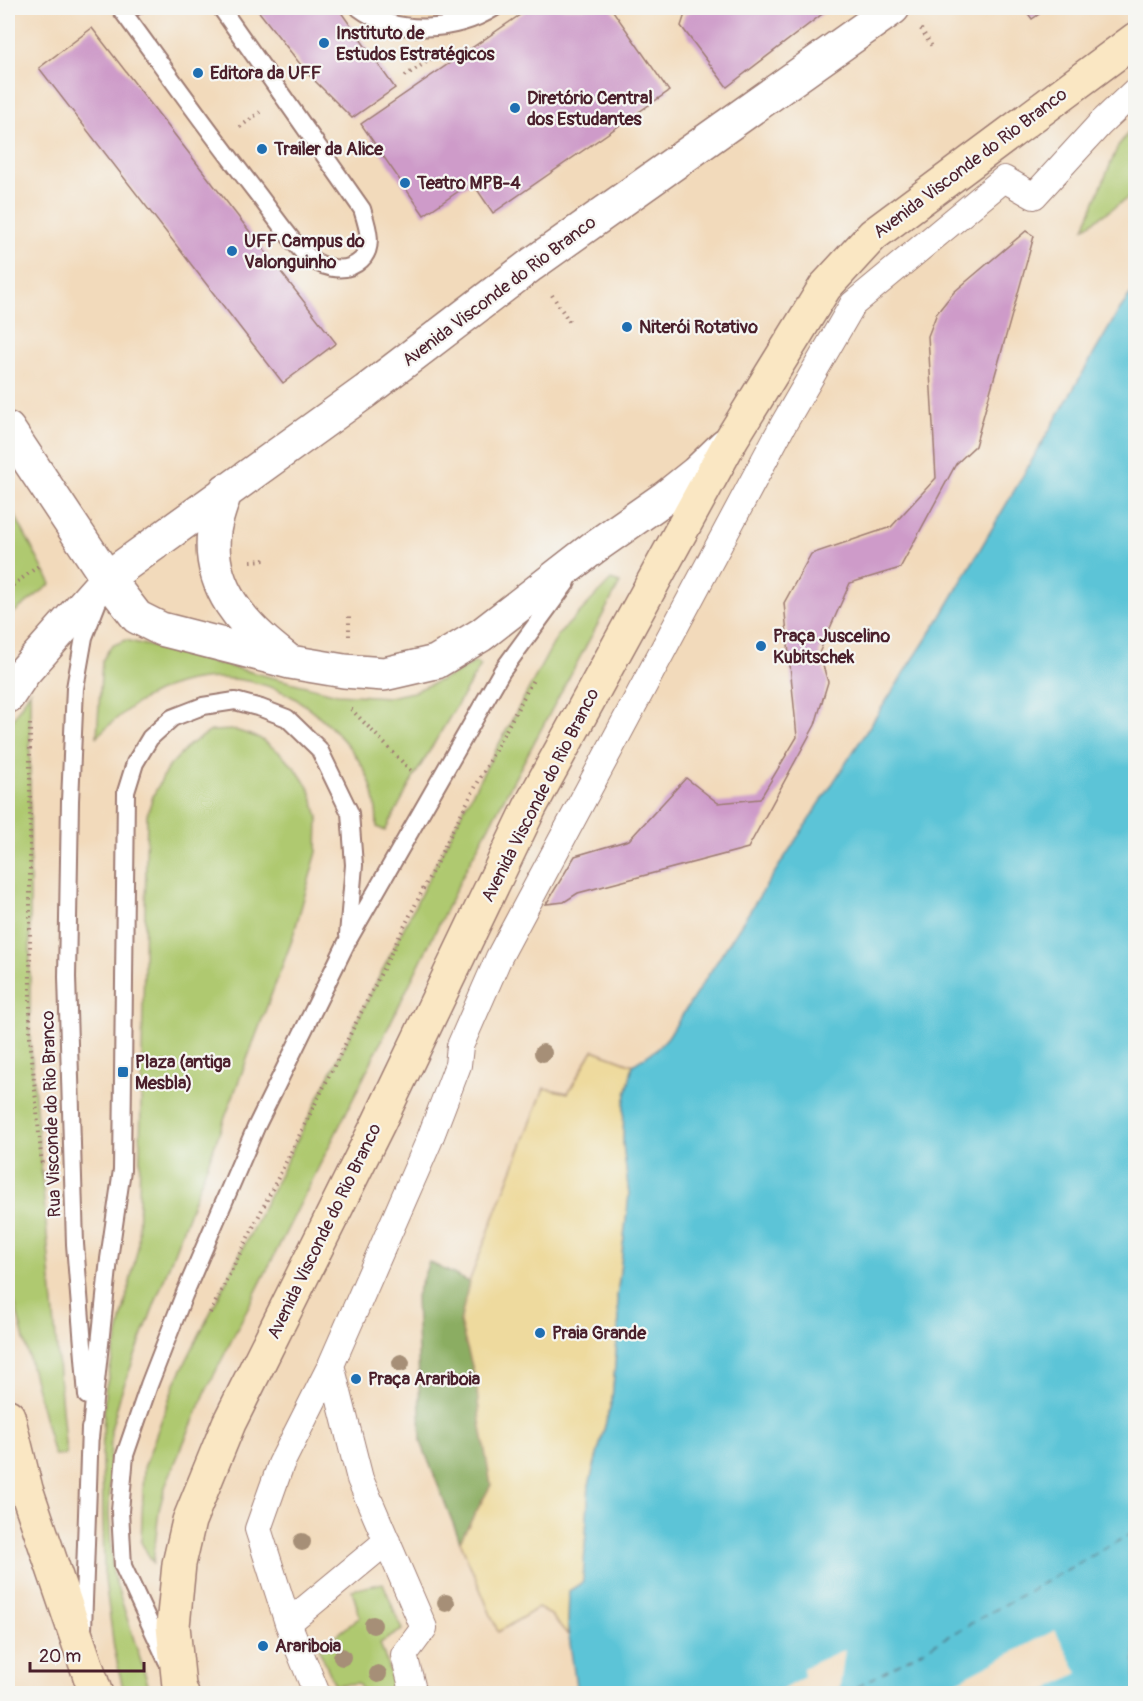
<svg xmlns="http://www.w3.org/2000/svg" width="1143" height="1701" font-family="Pangolin,sans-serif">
  <rect width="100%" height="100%" fill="#f6f6f2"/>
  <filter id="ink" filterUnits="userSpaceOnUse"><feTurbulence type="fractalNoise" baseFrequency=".0167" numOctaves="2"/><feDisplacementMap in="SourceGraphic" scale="12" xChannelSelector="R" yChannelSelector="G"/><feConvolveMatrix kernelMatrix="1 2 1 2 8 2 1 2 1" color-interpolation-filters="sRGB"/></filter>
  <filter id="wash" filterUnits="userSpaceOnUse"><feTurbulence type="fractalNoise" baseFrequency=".008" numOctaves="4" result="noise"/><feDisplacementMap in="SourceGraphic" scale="24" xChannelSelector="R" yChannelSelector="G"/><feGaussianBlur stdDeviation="1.35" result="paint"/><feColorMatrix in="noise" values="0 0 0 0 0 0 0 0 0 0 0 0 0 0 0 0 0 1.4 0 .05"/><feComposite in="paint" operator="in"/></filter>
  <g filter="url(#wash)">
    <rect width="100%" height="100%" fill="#f2dabb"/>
    <path fill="#afc96f" stroke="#7c744d" stroke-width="1.5" d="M1135,124v69l-51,35 34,-82z
      M8,502l43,82 -43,33z
      M611,580l9,3 -152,282 -116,236 -146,290 -40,93 -7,26 -6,53 -12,-21 3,-74 31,-85 286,-569 97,-179z
      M126,640l211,54 52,3 24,-5 44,-19 18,-11 6,3 -66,110 -30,56 -8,-4c0,-15 -2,-30 -7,-45 -14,-36 -60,-81 -97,-94 -29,-11 -65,-13 -95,-4 -34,10 -55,28 -81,52l5,-75 9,-15z
      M30,691v347l36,417 -12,1 -46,-179v-550z
      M235,730l24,8 20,14 17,17 14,21 8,27 -1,35 -25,88 -171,453 -10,37 -2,85 4,59 38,119h-27l-10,-45 -10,-76 -2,-114 3,-67 33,-144 9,-432 6,-19 14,-27 22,-24 22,-14z
      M383,1583l19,47 -22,13 17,50h-33l-6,-10 -23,2 -16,-36 41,-32 -8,-27z"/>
    <path fill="#8bad62" stroke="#6a6646" stroke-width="1.5" d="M429,1262l40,20 -9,41 16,57 4,41 11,64 -31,56 -39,-99 -5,-146z"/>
    <path fill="#eeda9e" stroke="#9c7c64" stroke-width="1.5" d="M593,1050l40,15 -9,39 -1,40 6,51 -12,102 2,21 -7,82 -23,85 -6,97 -14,9 -1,44 -17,-20 -13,-7 -40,24 -38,-91 31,-56 -11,-64 -4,-41 -16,-57 9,-41 75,-194 24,5z"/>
    <path fill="#5bc4d7" stroke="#527281" stroke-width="1.5" d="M1135,289v1404h-558l-9,-64 1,-38 14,-9 6,-97 23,-85 7,-82 -2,-21 12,-102 -6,-51 1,-40 9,-39 24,-16 11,-12 272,-419 180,-309z"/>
    <path fill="#f2dabb" d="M1055,1630l23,43 -37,20h-106z
      M845,1649l-6,44h-79l13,-5 3,5 28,-16 -1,-9z"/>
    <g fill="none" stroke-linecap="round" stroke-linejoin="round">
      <path stroke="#505967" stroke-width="1.5" stroke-dasharray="8 6" stroke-linecap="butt" d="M845,1694l291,-163"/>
    </g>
    <g id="blocks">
      <path fill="#ce9bc9" d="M125,8h24l-16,11z
        M256,8h82l57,80 -43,30 -44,-44z
        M530,8h81l58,83 -176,122 -21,-31 -48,33 -63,-91z
        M697,8h133l-103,79 -46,-61 4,-12z
        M1024,8h24l-16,11z
        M92,28l244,315 -53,40 -244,-315z
        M1026,231l8,5 -59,210 -19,18 -56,104 -50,15 -31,70 9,29 -13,43 -67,123 -170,45 -14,9 -18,2 29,-48 54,-16 57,-62 32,25 42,-4 37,-62 -13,-134 27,-49 80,-27 45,-49 -8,-142 9,-23 17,-21z"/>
    </g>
  </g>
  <g filter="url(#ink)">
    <use href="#blocks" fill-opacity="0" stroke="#9e7c73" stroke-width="1.5"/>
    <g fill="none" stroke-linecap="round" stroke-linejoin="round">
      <g stroke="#9e7c73" stroke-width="20">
        <path id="service" d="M120,8c44,60 87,121 133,180 15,19 34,48 50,64 15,15 41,24 58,8 14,-13 6,-35 1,-51l-141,-201
          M359,8c37,28 97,24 135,0
          M87,1396l-12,-152 -8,-267 3,-176 5,-113 9,-51 13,-33
          M90,1438l19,-179 13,-89 4,-378 9,-29 15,-25 22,-20 31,-12 32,-5 26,7 26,10 32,31 31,64 4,52 -6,70
          M83,1630l7,-202
          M167,1661l-44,-95 -3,-55 5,-56 24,-70 35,-90 72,-168 91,-185 155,-271 65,-89"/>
      </g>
      <g stroke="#9e7c73" stroke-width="28">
        <path id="pedestrian" d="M331,1365l29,114 64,149 -20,27 10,39
          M288,1623l-30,-94 23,-65 50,-99 98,-224 29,-76 2,-19 39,-89 284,-532 70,-121 151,-125 30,17 66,-72 36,-34
          M317,1694l-29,-71 99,-82"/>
      </g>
      <g stroke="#9e7c73" stroke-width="36">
        <path id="tertiary" d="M8,429l99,149 30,39 24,12 129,33 54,9 40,3 52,-12 45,-27 112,-87 73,-51 30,-24 29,-28
          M226,490c-4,13 -10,27 -12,41 -7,56 29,95 71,127
          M8,696l16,-24 83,-94 259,-187 165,-126 362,-257"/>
      </g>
      <g stroke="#9e7c73" stroke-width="36">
        <path id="secondary" d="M8,1416l18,73 70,205
          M182,1694l-3,-8 -6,-60 6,-62 10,-43 40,-98 149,-299 152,-317 202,-369 93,-151 48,-52 263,-196"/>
      </g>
      <path stroke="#9e7c73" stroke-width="4" stroke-dasharray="1.5 4.5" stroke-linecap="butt" d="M921,29l12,19
        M405,76l29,-19
        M240,127l20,-15
        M552,295l19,29
        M251,561l14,-1
        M8,589l33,-25
        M349,636v-20
        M351,709l61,63
        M30,724v313l12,129
        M210,1313l251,-499 73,-136"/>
      <use href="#service" stroke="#fff" stroke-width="16"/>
      <use href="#pedestrian" stroke="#fff" stroke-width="26"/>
      <use href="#tertiary" stroke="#fff" stroke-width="33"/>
      <use href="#secondary" stroke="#fae7c3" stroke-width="33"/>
    </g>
    <g fill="#a68f77">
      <circle cx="543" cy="1053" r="9"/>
      <circle cx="401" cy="1363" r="9"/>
      <circle cx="302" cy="1542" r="9"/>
      <circle cx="446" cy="1603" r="9"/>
      <circle cx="373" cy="1625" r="9"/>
      <circle cx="342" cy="1657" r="9"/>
      <circle cx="378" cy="1674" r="9"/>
    </g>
  </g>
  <g fill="#1f6fb2" stroke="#f6f6f2" stroke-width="2">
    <circle cx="324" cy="43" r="6"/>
    <circle cx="198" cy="73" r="6"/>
    <circle cx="515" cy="108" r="6"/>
    <circle cx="262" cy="149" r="6"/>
    <circle cx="405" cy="183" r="6"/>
    <circle cx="232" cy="251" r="6"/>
    <circle cx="627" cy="327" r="6"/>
    <circle cx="761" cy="646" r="6"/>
    <rect x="117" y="1066" width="12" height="12" rx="3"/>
    <circle cx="540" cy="1333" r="6"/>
    <circle cx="356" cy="1379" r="6"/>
    <circle cx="263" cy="1646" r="6"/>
  </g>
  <g text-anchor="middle" stroke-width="4.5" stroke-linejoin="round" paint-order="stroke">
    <g font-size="18" font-weight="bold" fill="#4a1f2b" stroke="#f6f6f2" text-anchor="start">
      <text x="336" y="39">Instituto de<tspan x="336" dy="21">Estudos Estratégicos</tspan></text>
      <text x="210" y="79">Editora da UFF</text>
      <text x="527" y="104">Diretório Central<tspan x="527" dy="21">dos Estudantes</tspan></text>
      <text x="274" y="155">Trailer da Alice</text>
      <text x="417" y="189">Teatro MPB-4</text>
      <text x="244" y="247">UFF Campus do<tspan x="244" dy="21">Valonguinho</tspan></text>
      <text x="639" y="333">Niterói Rotativo</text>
      <text x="773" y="642">Praça Juscelino<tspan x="773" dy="21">Kubitschek</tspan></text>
      <text x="135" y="1068">Plaza (antiga<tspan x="135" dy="21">Mesbla)</tspan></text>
      <text x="552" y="1339">Praia Grande</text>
      <text x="368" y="1385">Praça Arariboia</text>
      <text x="275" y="1652">Arariboia</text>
    </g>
    <g font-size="18" fill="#4a1f2b" stroke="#f6f6f2">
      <text transform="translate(970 163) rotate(-37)" y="6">Avenida Visconde do Rio Branco</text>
      <text transform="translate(499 291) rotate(-37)" y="6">Avenida Visconde do Rio Branco</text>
      <text transform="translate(540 795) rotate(-63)" y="6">Avenida Visconde do Rio Branco</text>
      <text transform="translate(51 1114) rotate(-92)" y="6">Rua Visconde do Rio Branco</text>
      <text transform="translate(324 1231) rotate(-64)" y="6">Avenida Visconde do Rio Branco</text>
    </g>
  </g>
  <rect width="1143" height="1701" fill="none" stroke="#f6f6f2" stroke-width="30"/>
  <path d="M30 1662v9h114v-9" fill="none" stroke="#4a1f2b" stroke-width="3"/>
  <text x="39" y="1662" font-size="18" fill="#4a1f2b" stroke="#f6f6f2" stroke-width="4.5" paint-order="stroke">20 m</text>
</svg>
